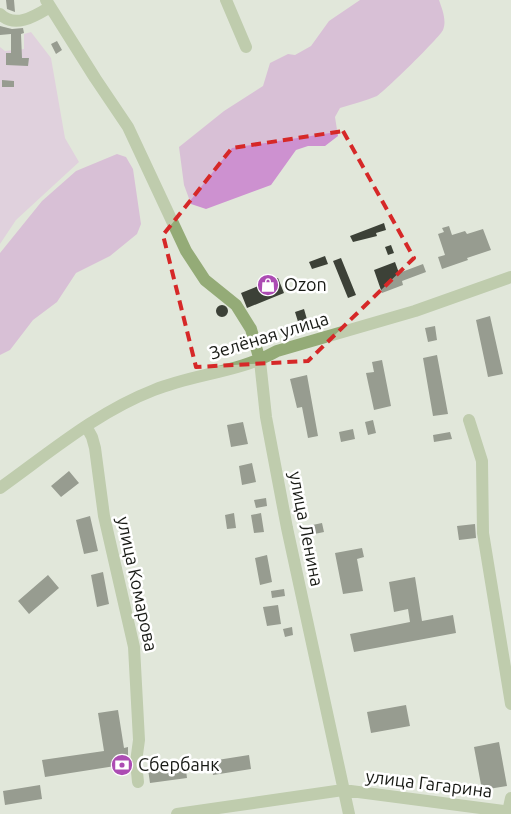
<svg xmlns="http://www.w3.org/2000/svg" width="511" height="814" font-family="Ubuntu,sans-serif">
  <rect width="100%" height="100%" fill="#e1e7da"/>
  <path fill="#deb7df" d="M31,32l20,26 14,80 14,24 -63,58 -16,24v-197l5,4 19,-2v-15z"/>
  <path fill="#cd91d0" d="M360,0h79c3,9 8,20 4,30 -3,7 -59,62 -66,66 -12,5 -25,8 -37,12l-5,9 3,19 -13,10h-17l-12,4 -25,35 -65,24 -15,-5 -7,-19 -5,-38 45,-36 39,-25 7,-23 18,-9 7,1 16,-9 18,-25z
    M117,154l9,3 7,12 8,55 -4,10 -27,22 -34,17 -19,29 -24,18 -23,30 -10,5v-102l42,-52 34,-30z"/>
  <path fill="#3c4137" d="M6,0h8l1,12 -8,-3z
    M0,26l12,3 11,-1 1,5 -3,1 1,24h7l-1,8 -22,-1v-12h5v-19l-11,1z
    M57,41l5,9 -6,4 -5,-10z
    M2,80l12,1v6h-12z
    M384,223l2,7 -10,3 1,3 -24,6 -3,-6z
    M449,226l3,9 13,-4 2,3 16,-5 8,21 -24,8 1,2 -26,9 -4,-12 7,-2 -7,-21 6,-2 -2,-4z
    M391,245l3,8 -6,2 -3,-8z
    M325,256l3,8 -16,5 -3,-7z
    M341,258l15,37 -8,3 -15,-37z
    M395,262l4,11 24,-9 3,8 -24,9 1,4 -21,8 -8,-23z
    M278,278l6,15 -37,15 -6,-15z
    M216 311a6 6 0 1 1 12 0a6 6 0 1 1-12 0Z
    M304,309l4,14 -9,2 -4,-13z
    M490,316l13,58 -15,3 -12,-57z
    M435,326l2,14 -9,2 -3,-14z
    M437,355l11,59 -15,2 -10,-58z
    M382,360l9,46 -17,4 -8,-37 8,-1 -2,-10z
    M307,375l11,61 -10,2 -6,-31 -5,1 -7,-29z
    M373,420l3,13 -8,2 -3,-13z
    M243,422l5,22 -17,3 -4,-22z
    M353,429l2,10 -14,3 -2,-10z
    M450,432l2,7 -18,3 -1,-7z
    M252,463l4,19 -14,3 -3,-19z
    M69,471l10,12 -18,14 -10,-11z
    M266,498l1,8 -11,2 -2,-8z
    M234,513l2,15 -9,1 -2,-14z
    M261,513l3,19 -10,1 -3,-18z
    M90,516l8,35 -14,3 -8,-34z
    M322,523l2,9 -19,4 -2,-9z
    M475,524l1,14 -17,2 -2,-14z
    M362,548l2,9 -7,2 6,32 -20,3 -8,-41z
    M267,555l5,27 -12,3 -5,-27z
    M103,572l6,32 -12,3 -6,-32z
    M48,575l11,13 -30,26 -11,-13z
    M415,577l7,44 31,-6 3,18 -102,19 -4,-18 60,-12 -2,-13 -14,3 -5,-30z
    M284,589l1,7 -13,2 -1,-7z
    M278,605l3,19 -14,2 -4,-19z
    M292,627l1,8 -8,2 -2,-8z
    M406,705l4,21 -39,7 -4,-21z
    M118,710l6,38 4,-1v17l-83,13 -3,-17 62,-9 -6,-38z
    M499,742l8,44 -25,4 -8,-43z
    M249,755l2,14 -38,6 -2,-14z
    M185,763l2,15 -37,5 -2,-14z
    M40,785l2,14 -37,6 -2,-14z"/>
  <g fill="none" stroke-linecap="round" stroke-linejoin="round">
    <path stroke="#94ab77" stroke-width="12" d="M46,0l49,78 33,49 58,124 19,29 31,25 15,24 9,32 6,56 21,111 62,286
      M226,0l20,47
      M0,14c15,15 35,2 50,-7
      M469,420l13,41 1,72 28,171
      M86,426l6,11 3,11 9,68 30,131 5,93 -3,22 2,20
      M0,488c49,-35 97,-76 154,-98 39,-16 86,-18 123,-39l138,-40 96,-34
      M508,812l3,-14
      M177,814l166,-24 168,22"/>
  </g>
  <path d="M0 0H511V814H0ZM343,131l71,127 -106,103 -112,6 -33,-132 69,-87z" fill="#e1e7da" fill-opacity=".55" fill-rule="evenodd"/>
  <path fill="none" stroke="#d62828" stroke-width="4" stroke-dasharray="10 6" stroke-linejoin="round" d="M343,131l71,127 -106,103 -112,6 -33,-132 69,-87z"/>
  <defs>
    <g id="shop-disc" transform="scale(1.125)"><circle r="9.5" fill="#ac4cb3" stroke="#fff"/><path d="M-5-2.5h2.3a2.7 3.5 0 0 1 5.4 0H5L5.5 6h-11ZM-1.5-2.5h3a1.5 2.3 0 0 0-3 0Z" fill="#fff"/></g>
    <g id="bank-disc" transform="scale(1.125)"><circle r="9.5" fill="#ac4cb3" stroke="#fff"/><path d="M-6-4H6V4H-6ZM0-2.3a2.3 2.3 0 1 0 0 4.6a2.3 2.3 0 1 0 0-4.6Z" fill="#fff"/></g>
  </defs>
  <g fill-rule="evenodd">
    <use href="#shop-disc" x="268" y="285"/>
    <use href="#bank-disc" x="122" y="765"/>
  </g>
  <g text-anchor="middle" stroke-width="5" stroke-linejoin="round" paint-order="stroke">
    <g font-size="18" fill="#181a15" stroke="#fff" text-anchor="start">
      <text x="284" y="291">Ozon</text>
      <text x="138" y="771">Сбербанк</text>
    </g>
    <g font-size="18" fill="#181a15" stroke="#fff">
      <text transform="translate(269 336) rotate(-17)" y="6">Зелёная улица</text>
      <text transform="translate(306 529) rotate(79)" y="6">улица Ленина</text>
      <text transform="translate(137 584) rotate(78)" y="6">улица Комарова</text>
      <text transform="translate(429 784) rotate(7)" y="6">улица Гагарина</text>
    </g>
  </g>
</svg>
